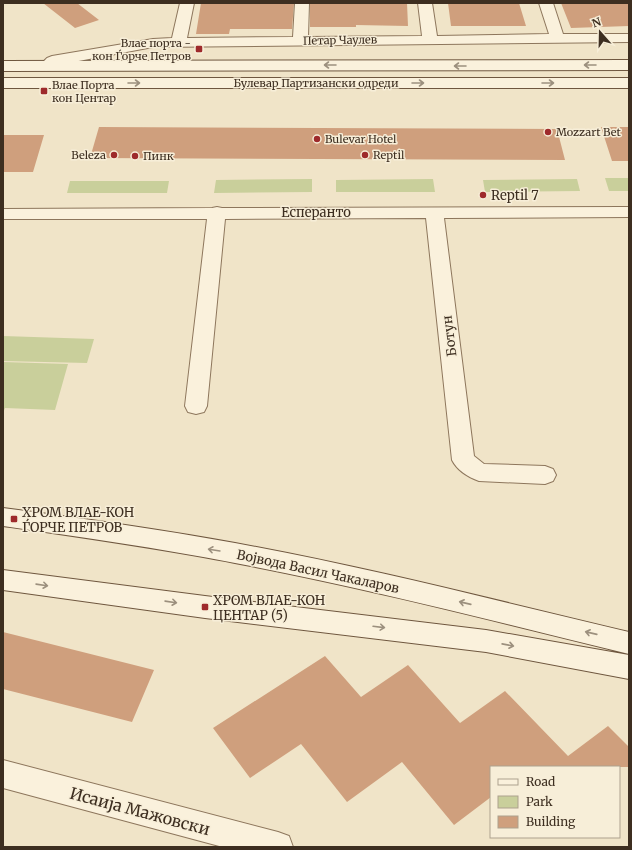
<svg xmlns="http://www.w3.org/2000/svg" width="632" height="850" font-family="Merriweather,serif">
  <rect width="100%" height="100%" fill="#f0e4c8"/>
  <path fill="#c9cf9b" d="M605,178h24v13h-20z
    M312,179v13l-98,1 2,-13z
    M433,179l2,13h-99v-12z
    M577,179l3,12 -95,1 -2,-12z
    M70,181h99l-2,12h-100z
    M3,336l91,3 -7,24 -84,-2z
    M3,362l65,2 -13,46 -50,-2 -2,5z"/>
  <path fill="#cf9f7d" d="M43,3h34l22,17 -24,8z
    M201,3h93l-2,26h-62l-1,5h-33z
    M310,3h97l1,23 -52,-1v2h-46z
    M448,3h71l7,23h-75z
    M561,3h68v23l-58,2z
    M99,127l458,2 8,31 -475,-2z
    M601,127h28v34h-17z
    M3,135h41l-11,37h-30z
    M3,632l151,38 -22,52 -129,-33z
    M325,656l36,41 47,-32 52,58 45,-32 63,65 40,-30 21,21v20h-138v30l-37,28 -52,-63 -55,40 -46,-58 -51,34 -37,-50z"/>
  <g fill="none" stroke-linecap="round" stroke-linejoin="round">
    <g stroke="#8d765c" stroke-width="2">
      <path id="street" d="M180,3h14l-7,35 106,-1 2,-34h14l-1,34 114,-1 -4,-33h14l5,33 112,-2 -10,-31h14l10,31h66v8l-476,5 -101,19 -5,-2 -3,-3 3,-3 5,-2 101,-17 19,-1z
        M217,207l5,1 407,-1v10l-185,1 30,238 10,8 61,2 8,3 3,6 -3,6 -8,3 -66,-3c-11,-4 -22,-11 -27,-21l-26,-242 -201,1 -18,187 -3,6 -8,2 -8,-2 -3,-6 22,-187h-204v-10l209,-1z
        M3,760l275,72 11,4 4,11h-70l-220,-59z"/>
    </g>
    <g stroke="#6f573f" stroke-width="2">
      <path id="secondary" d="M629,60v10l-626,1v-10z
        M3,78h626v10h-626z
        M3,508c77,10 155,21 232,35 132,24 263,58 394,89v22c-131,-32 -262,-66 -394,-91 -77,-15 -155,-26 -232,-37z
        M3,570l202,26 281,34 143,25v24l-143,-27 -281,-34 -202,-28z"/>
    </g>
    <use href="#street" fill="#faf1dc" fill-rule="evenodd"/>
    <use href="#secondary" fill="#faf1dc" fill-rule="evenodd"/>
  </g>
  <defs><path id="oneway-shaft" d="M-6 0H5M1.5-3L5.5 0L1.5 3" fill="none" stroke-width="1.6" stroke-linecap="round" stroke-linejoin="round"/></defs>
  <g stroke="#9c907e">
    <use href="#oneway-shaft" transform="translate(330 65) rotate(-180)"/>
    <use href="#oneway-shaft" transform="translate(590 65) rotate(180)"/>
    <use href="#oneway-shaft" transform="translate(460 66) rotate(-180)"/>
    <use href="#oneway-shaft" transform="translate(134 83)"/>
    <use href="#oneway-shaft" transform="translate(418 83)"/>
    <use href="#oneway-shaft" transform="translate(548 83)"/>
    <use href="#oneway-shaft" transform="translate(214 550) rotate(-171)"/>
    <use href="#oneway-shaft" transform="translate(42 585) rotate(8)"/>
    <use href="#oneway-shaft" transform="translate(171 602) rotate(8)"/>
    <use href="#oneway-shaft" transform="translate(465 603) rotate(-167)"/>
    <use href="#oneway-shaft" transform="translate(379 627) rotate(7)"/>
    <use href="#oneway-shaft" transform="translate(591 633) rotate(-167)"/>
    <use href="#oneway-shaft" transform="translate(508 645) rotate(11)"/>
  </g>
  <g fill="#9e2a2b" stroke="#f7eed8" stroke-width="1.5">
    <rect x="195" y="45" width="8" height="8" rx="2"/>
    <rect x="40" y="87" width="8" height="8" rx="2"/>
    <circle cx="548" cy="132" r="4"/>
    <circle cx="317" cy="139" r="4"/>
    <circle cx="114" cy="155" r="4"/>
    <circle cx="365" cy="155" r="4"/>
    <circle cx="135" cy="156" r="4"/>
    <circle cx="483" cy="195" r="4"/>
    <rect x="10" y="515" width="8" height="8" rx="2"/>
    <rect x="201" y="603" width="8" height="8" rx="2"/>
  </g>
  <g text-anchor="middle" stroke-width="3" stroke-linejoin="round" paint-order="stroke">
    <g font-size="11" fill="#3d2e20" stroke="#f7eed8">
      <text transform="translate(340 40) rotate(-1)" y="4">Петар Чаулев</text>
      <text x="316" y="87">Булевар Партизански одреди</text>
    </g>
    <g font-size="11" fill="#3d2e20" stroke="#f7eed8" text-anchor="start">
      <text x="191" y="47" text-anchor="end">Влае порта -<tspan x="191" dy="13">кон Ѓорче Петров</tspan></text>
      <text x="52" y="89">Влае Порта<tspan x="52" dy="13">кон Центар</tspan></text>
      <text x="556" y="136">Mozzart Bet</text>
      <text x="325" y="143">Bulevar Hotel</text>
      <text x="106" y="159" text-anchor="end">Beleza</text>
      <text x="373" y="159">Reptil</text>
      <text x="143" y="160">Пинк</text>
    </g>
    <g font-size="13" fill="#3d2e20" stroke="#f7eed8" text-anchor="start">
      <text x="491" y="200">Reptil 7</text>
      <text x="22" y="517">ХРОМ ВЛАЕ-КОН<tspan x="22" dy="15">ЃОРЧЕ ПЕТРОВ</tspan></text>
      <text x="213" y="605">ХРОМ ВЛАЕ-КОН<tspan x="213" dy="15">ЦЕНТАР (5)</tspan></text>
    </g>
    <g font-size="13" fill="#3d2e20" stroke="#f7eed8">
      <text x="316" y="217">Есперанто</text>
      <text transform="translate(449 336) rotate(-97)" y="5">Ботун</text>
      <text transform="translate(318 571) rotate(12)" y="5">Војвода Васил Чакаларов</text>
    </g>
    <g font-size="16" fill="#3d2e20" stroke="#f7eed8">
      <text transform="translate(140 811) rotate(15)" y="6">Исаија Мажовски</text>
    </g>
  </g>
  <rect width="632" height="850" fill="none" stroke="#3d2e20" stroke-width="8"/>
  <rect x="490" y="766" width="130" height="72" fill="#f7eed8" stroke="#ada18e"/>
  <rect x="498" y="779" width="20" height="6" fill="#faf1dc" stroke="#ada18e"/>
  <text x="526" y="786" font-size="12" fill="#3d2e20">Road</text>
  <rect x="498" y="796" width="20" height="12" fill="#c9cf9b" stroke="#ada18e"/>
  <text x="526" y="806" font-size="12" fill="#3d2e20">Park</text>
  <rect x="498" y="816" width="20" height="12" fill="#cf9f7d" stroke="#ada18e"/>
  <text x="526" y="826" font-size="12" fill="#3d2e20">Building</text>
  <g transform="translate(600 32) rotate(340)" stroke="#f7eed8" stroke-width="3" paint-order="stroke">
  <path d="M0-3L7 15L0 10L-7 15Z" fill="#3d2e20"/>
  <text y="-6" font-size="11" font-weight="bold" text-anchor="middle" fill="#3d2e20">N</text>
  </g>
</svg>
